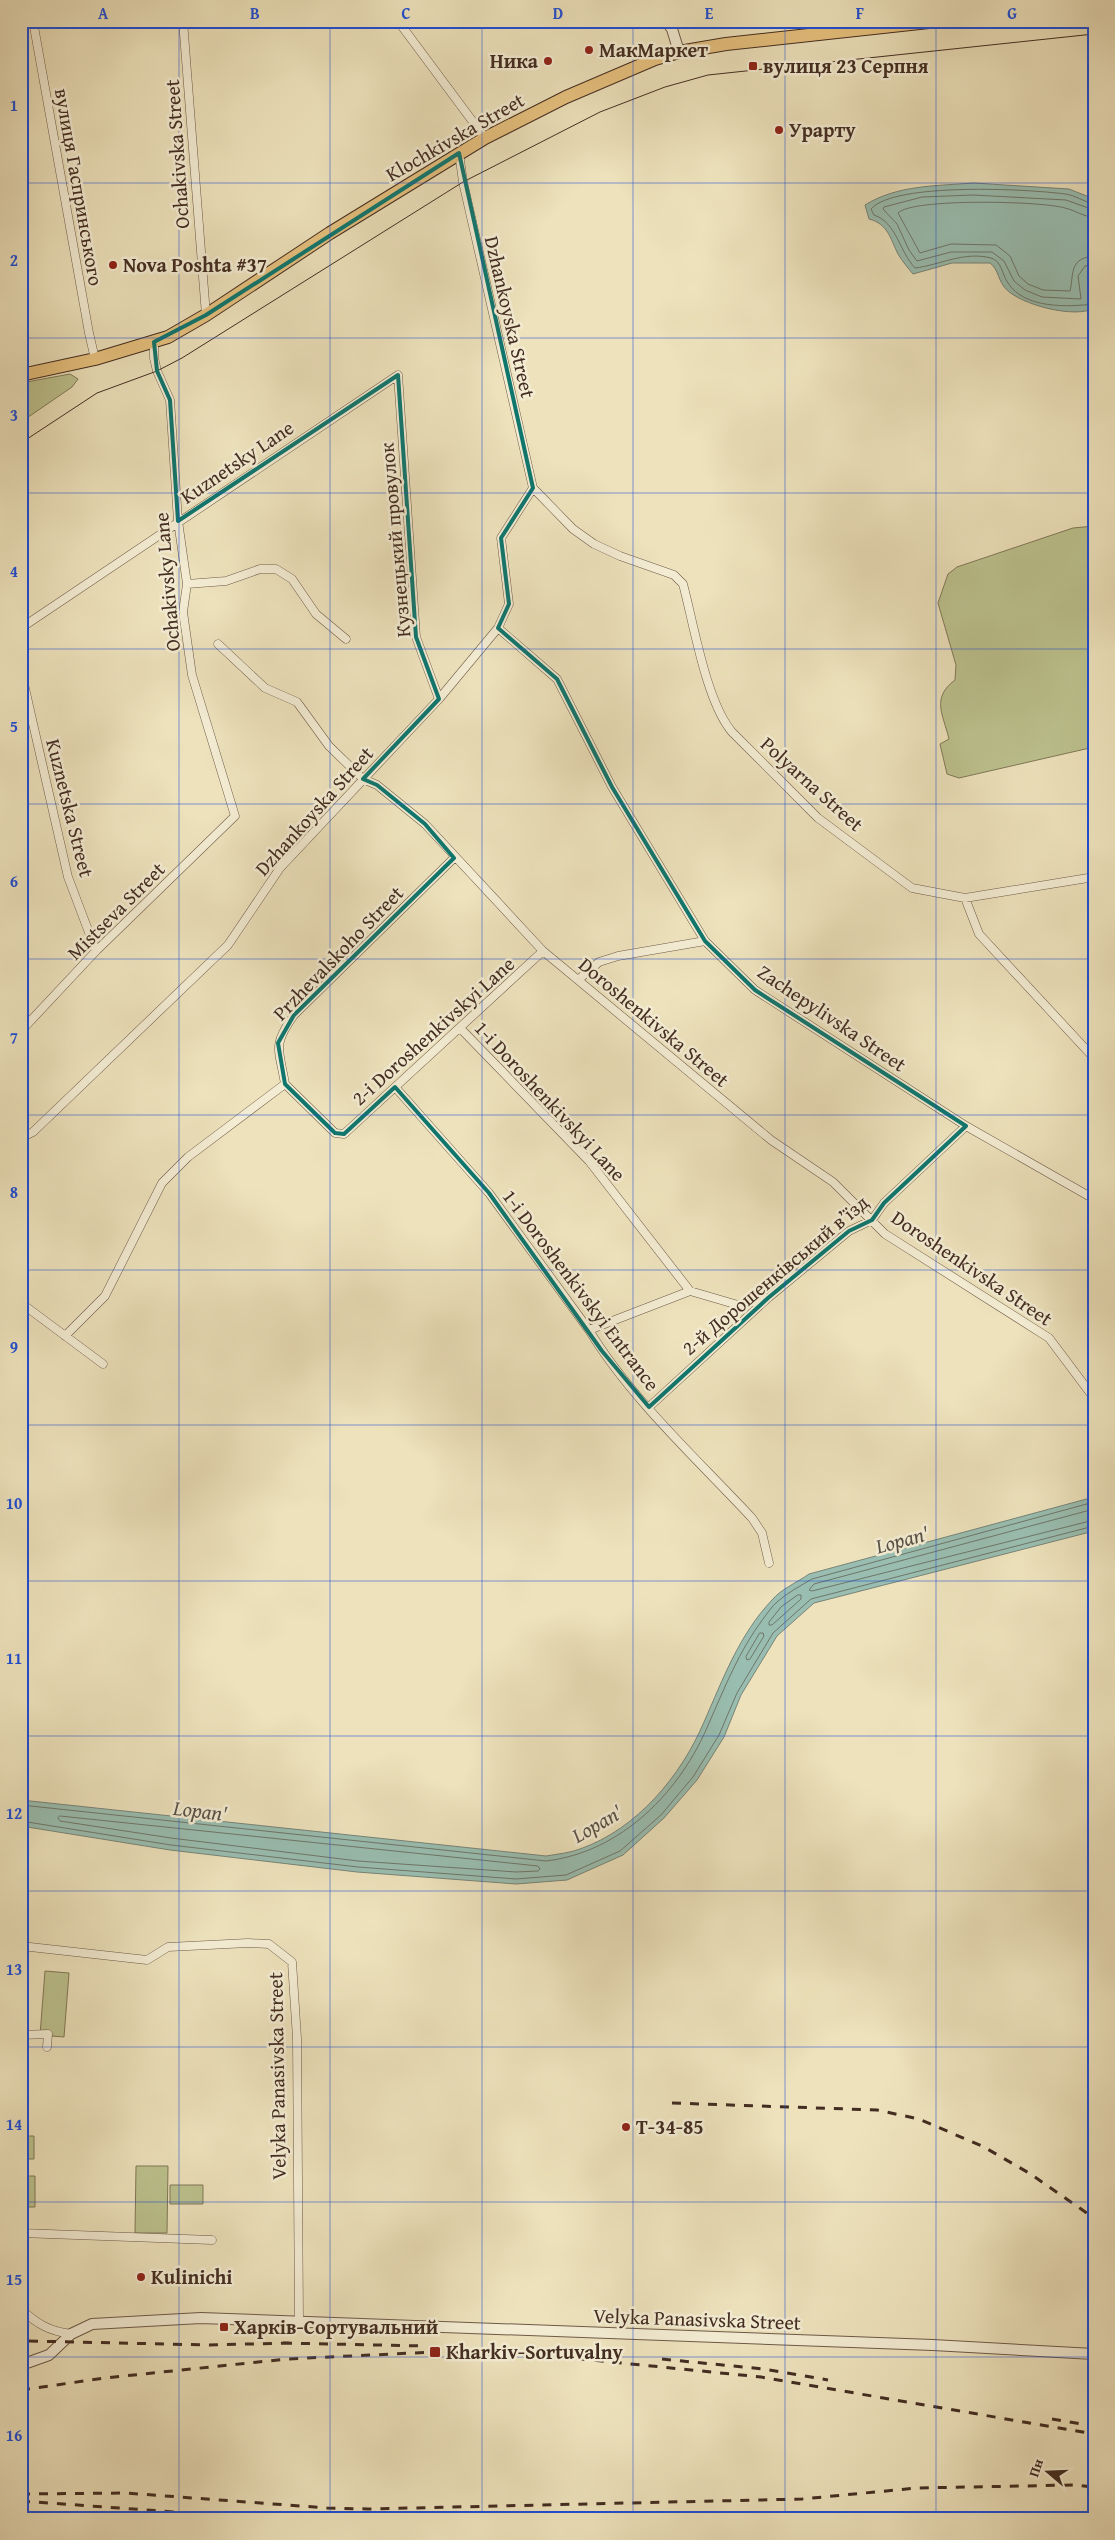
<svg xmlns="http://www.w3.org/2000/svg" width="1115" height="2540" font-family="'Gentium Book Plus',serif">
  <rect width="100%" height="100%" fill="#ede2bc"/>
  <filter id="stains"><feTurbulence type="fractalNoise" baseFrequency=".004" numOctaves="4"/><feColorMatrix values="0 0 0 0 .2 0 0 0 0 .09 0 0 0 0 .02 0 0 0 .5 -.17"/></filter>
  <radialGradient id="worn" r=".72"><stop offset=".6" stop-color="#630" stop-opacity="0"/><stop offset="1" stop-color="#630" stop-opacity=".3"/></radialGradient>
  <path fill="#bcc28e" stroke="#807858" d="M70,374l8,5 -6,8 -51,35v-39z
    M1094,526v221l-135,31 -12,-4 -7,-30 9,-5c-6,-25 -18,-41 6,-59l1,-15 -18,-62 10,-29 9,-7 116,-39z
    M45,1971l24,2 -5,64 -24,-2z
    M21,2136h13v23h-13z
    M136,2166h32l-1,67h-32z
    M21,2176h14v31h-14z
    M170,2185h33v19h-33z"/>
  <path fill="#99beb1" stroke="#778478" d="M973,183l96,6 25,10v73l-5,8 5,15v13c-18,11 -73,-3 -88,-19 -8,-8 -7,-19 -16,-26h-38l-39,11c-5,-6 -11,-13 -15,-20 -8,-16 -10,-30 -29,-35l-4,-14c32,-20 71,-19 108,-22z
    M1094,1497v34l-280,72 -37,33 -36,59 -17,42 -27,43 -33,38 -41,37 -56,25 -51,4 -159,-12 -187,-22 -149,-24v-26l525,56c11,-2 24,-3 34,-7 57,-20 101,-73 124,-127 19,-43 35,-87 68,-122 9,-11 26,-18 37,-26z"/>
  <g fill="none" stroke-linecap="round" stroke-linejoin="round">
    <path stroke="#6e766a" stroke-width="1" d="M1094,204c-10,-2 -19,-9 -29,-10 -36,-5 -171,-12 -194,15l3,6c23,8 25,36 41,53 25,-3 49,-17 76,-10 11,3 11,17 17,25 17,26 59,24 86,21
      M1094,210l-28,-10 -93,-5 -51,2 -38,10 -1,2 14,15 12,26 8,11 34,-9h41l12,9 10,20 11,9 17,7 39,2 -3,-23 7,-10 9,-2
      M1094,217c-11,0 -19,-7 -29,-9 -23,-7 -153,-10 -167,5l22,40 31,-9 45,1 14,11 9,20 9,8 15,6 27,1c4,-15 -2,-33 24,-35
      M1094,1509l-280,75 -5,6 3,1 282,-71
      M798,1595h3v4l-29,26h-3v-3l12,-15z
      M760,1633h3l1,3 -14,23 -3,1 -1,-3z
      M21,1805l525,56c76,-9 135,-70 163,-138 16,-36 30,-72 54,-104 4,-5 9,-13 14,-17 10,-9 23,-16 35,-23l282,-77
      M60,1816l478,50 2,3 -2,2 -22,1 -158,-11 -187,-23 -111,-17 -2,-3z
      M21,1821l150,24 187,22 158,12 50,-4 54,-24 41,-36 32,-38 26,-42 18,-42 36,-60 38,-34 283,-73"/>
    <g stroke="#6e5a48" stroke-width="9">
      <path id="minor" d="M33,21l56,312 6,26
        M183,21l23,294
        M398,21l87,117
        M459,153l4,29 70,306 40,41 21,15 26,12 54,19 9,9c11,41 23,117 49,148l86,86 94,70 53,10 129,-21
        M187,584l39,-3 34,-12h16l16,10 24,35 30,25
        M21,628l377,-253 18,262 23,62
        M498,628l59,51 55,108 93,154 50,49 211,136 128,73
        M218,644l47,44 32,14 32,44 34,33 14,6 48,39 118,127 228,189 62,42 52,52 164,104 45,60
        M21,671l47,206 28,74
        M965,898l14,36 115,124
        M578,980l21,-18 19,-6 87,-15
        M460,1028l129,133 101,130
        M21,1031l75,-80 139,-135 -43,-141 -9,-63 4,-28 -9,-63 -8,-121 -13,-29 -3,-13v-16
        M285,1084l50,49 9,1 199,-183
        M285,1084c-6,-36 -13,-38 9,-69l160,-157
        M395,1087l94,106 100,137c42,69 108,129 163,188l10,15 7,30
        M21,1138l12,-6 195,-187 52,-77 159,-169 59,-71 11,-24 -8,-66 32,-50
        M21,1303l82,61
        M589,1330l101,-39 48,14 30,-7
        M65,1336l40,-40 57,-113 26,-26 97,-73
        M649,1407l119,-109 81,-67 23,-11 12,-17 82,-77
        M21,1946l126,14 21,-13 80,-4 21,1 23,18 5,76 2,283
        M21,2035l27,-1 -1,13
        M21,2233l191,7
        M21,2309c16,15 28,22 50,25"/>
    </g>
    <g stroke="#6e5a48" stroke-width="12">
      <path id="tertiary" d="M666,21l6,8 7,23
        M21,2365l28,-10 22,-21 21,-10 109,-6 732,27 161,9"/>
    </g>
    <g stroke="#432d22" stroke-width="14">
      <path id="primary" d="M21,375l74,-16 73,-22 38,-22 124,-82 155,-95 81,-41 89,-38 24,-7 47,-8 212,-23"/>
    </g>
    <use href="#minor" stroke="#f3ecd3" stroke-width="8"/>
    <use href="#tertiary" stroke="#f3ecd3" stroke-width="10"/>
    <use href="#primary" stroke="#e6c17e" stroke-width="12"/>
    <path stroke="#432d22" stroke-width="1" d="M21,443l76,-50 60,-22 25,-13 281,-176 137,-70 65,-25 43,-12 386,-41"/>
    <path stroke="#432d22" stroke-width="3" stroke-dasharray="9 9" stroke-linecap="butt" d="M672,2103l205,7 42,9 65,28 45,26 65,45
      M29,2341l180,4 80,-2
      M283,2343l142,3
      M662,2359l101,10 65,11
      M21,2390l84,-12 182,-19 148,-7 137,6 189,19 333,57
      M1052,2419l42,7
      M21,2494l105,-1 201,15 41,1 434,-10 115,-11 157,-3 20,2
      M21,2501l252,18"/>
  </g>
  <path fill="none" stroke="#0f766e" stroke-width="4" stroke-linejoin="round" d="M459,153l74,335 -32,50 8,66 -11,24 59,51 55,108 93,154 50,49 211,136 -82,77 -12,17 -23,11 -81,67 -119,109 -47,-56 -113,-158 -94,-106 -51,47 -9,-1 -50,-49 -7,-41 16,-28 160,-157 -29,-34 -48,-39 -14,-6 76,-80 -23,-62 -18,-262 -220,146 -8,-121 -13,-29 -3,-29 52,-27z"/>
  <path fill="none" stroke="#1d4ed8" stroke-width="1" stroke-opacity="0.55" d="M179,21v2498M330,21v2498M482,21v2498M633,21v2498M785,21v2498M936,21v2498M21,183h1073M21,338h1073M21,493h1073M21,649h1073M21,804h1073M21,959h1073M21,1115h1073M21,1270h1073M21,1425h1073M21,1581h1073M21,1736h1073M21,1891h1073M21,2047h1073M21,2202h1073M21,2357h1073"/>
  <g fill="#8f2418" stroke="#f3ecd3" stroke-width="2">
    <circle cx="589" cy="50" r="5"/>
    <circle cx="548" cy="61" r="5"/>
    <rect x="748" y="61" width="10" height="10" rx="2.5"/>
    <circle cx="779" cy="130" r="5"/>
    <circle cx="113" cy="265" r="5"/>
    <circle cx="626" cy="2127" r="5"/>
    <circle cx="141" cy="2277" r="5"/>
    <rect x="219" y="2322" width="10" height="10" rx="2.5"/>
    <rect x="429" y="2346" width="12" height="12" rx="2.5"/>
  </g>
  <g text-anchor="middle" stroke-width="5" stroke-linejoin="round" paint-order="stroke">
    <g font-size="20" font-weight="bold" fill="#432d22" stroke="#f3ecd3" text-anchor="start">
      <text x="599" y="57">МакМаркет</text>
      <text x="538" y="68" text-anchor="end">Ника</text>
      <text x="763" y="73">вулиця 23 Серпня</text>
      <text x="789" y="137">Урарту</text>
      <text x="123" y="272">Nova Poshta #37</text>
      <text x="636" y="2134">Т-34-85</text>
      <text x="151" y="2284">Kulinichi</text>
      <text x="234" y="2334">Харків-Сортувальний</text>
      <text x="446" y="2359">Kharkіv-Sortuvalny</text>
    </g>
    <g font-size="20" fill="#432d22" stroke="#f3ecd3">
      <text transform="translate(455 137) rotate(-30)" y="7">Klochkivska Street</text>
      <text transform="translate(177 154) rotate(-94)" y="7">Ochakivska Street</text>
      <text transform="translate(79 187) rotate(80)" y="7">вулиця Гаспринського</text>
      <text transform="translate(510 317) rotate(77)" y="7">Dzhankoyska Street</text>
      <text transform="translate(237 462) rotate(-34)" y="7">Kuznetsky Lane</text>
      <text transform="translate(395 540) rotate(-95)" y="7">Кузнецький провулок</text>
      <text transform="translate(167 582) rotate(-95)" y="7">Ochakivsky Lane</text>
      <text transform="translate(812 784) rotate(42)" y="7">Polyarna Street</text>
      <text transform="translate(70 808) rotate(76)" y="7">Kuznetska Street</text>
      <text transform="translate(314 811) rotate(-48)" y="7">Dzhankoyska Street</text>
      <text transform="translate(116 911) rotate(-45)" y="7">Mistseva Street</text>
      <text transform="translate(338 953) rotate(-46)" y="7">Przhevalskoho Street</text>
      <text transform="translate(832 1018) rotate(34)" y="7">Zachepylivska Street</text>
      <text transform="translate(654 1022) rotate(40)" y="7">Doroshenkivska Street</text>
      <text transform="translate(433 1031) rotate(-42)" y="7">2-i Doroshenkivskyi Lane</text>
      <text transform="translate(550 1101) rotate(47)" y="7">1-i Doroshenkivskyi Lane</text>
      <text transform="translate(972 1268) rotate(34)" y="7">Doroshenkivska Street</text>
      <text transform="translate(775 1275) rotate(-40)" y="7">2-й Дорошенківський в’їзд</text>
      <text transform="translate(581 1290) rotate(53)" y="7">1-i Doroshenkivskyi Entrance</text>
      <text transform="translate(277 2076) rotate(-91)" y="7">Velyka Panasivska Street</text>
      <text transform="translate(697 2319) rotate(2)" y="7">Velyka Panasivska Street</text>
    </g>
    <g font-size="21" font-style="italic" fill="#585146" stroke="#f3ecd3">
      <text transform="translate(902 1540) rotate(-15)" y="7">Lopan'</text>
      <text transform="translate(200 1811) rotate(7)" y="7">Lopan'</text>
      <text transform="translate(597 1824) rotate(-30)" y="7">Lopan'</text>
    </g>
  </g>
  <rect width="1115" height="2540" fill="none" stroke="#ede2bc" stroke-width="55"/>
  <g transform="translate(1048 2472) rotate(289)" stroke="#f3ecd3" stroke-width="4" paint-order="stroke">
  <path d="M0-4L9 19L0 12L-9 19Z" fill="#432d22"/>
  <text y="-8" font-size="14" font-weight="bold" text-anchor="middle" fill="#432d22">Пн</text>
  </g>
  <rect x="28" y="28" width="1060" height="2484" fill="none" stroke="#1d4ed8" stroke-width="2"/>
  <g font-size="16" text-anchor="middle" font-weight="bold" fill="#1d4ed8">
    <text x="103" y="19">A</text>
    <text x="255" y="19">B</text>
    <text x="406" y="19">C</text>
    <text x="558" y="19">D</text>
    <text x="709" y="19">E</text>
    <text x="860" y="19">F</text>
    <text x="1012" y="19">G</text>
    <text x="14" y="111">1</text>
    <text x="14" y="266">2</text>
    <text x="14" y="421">3</text>
    <text x="14" y="577">4</text>
    <text x="14" y="732">5</text>
    <text x="14" y="887">6</text>
    <text x="14" y="1043">7</text>
    <text x="14" y="1198">8</text>
    <text x="14" y="1353">9</text>
    <text x="14" y="1509">10</text>
    <text x="14" y="1664">11</text>
    <text x="14" y="1819">12</text>
    <text x="14" y="1975">13</text>
    <text x="14" y="2130">14</text>
    <text x="14" y="2285">15</text>
    <text x="14" y="2441">16</text>
  </g>
  <rect width="100%" height="100%" filter="url(#stains)"/>
  <rect width="100%" height="100%" fill="url(#worn)"/>
</svg>
